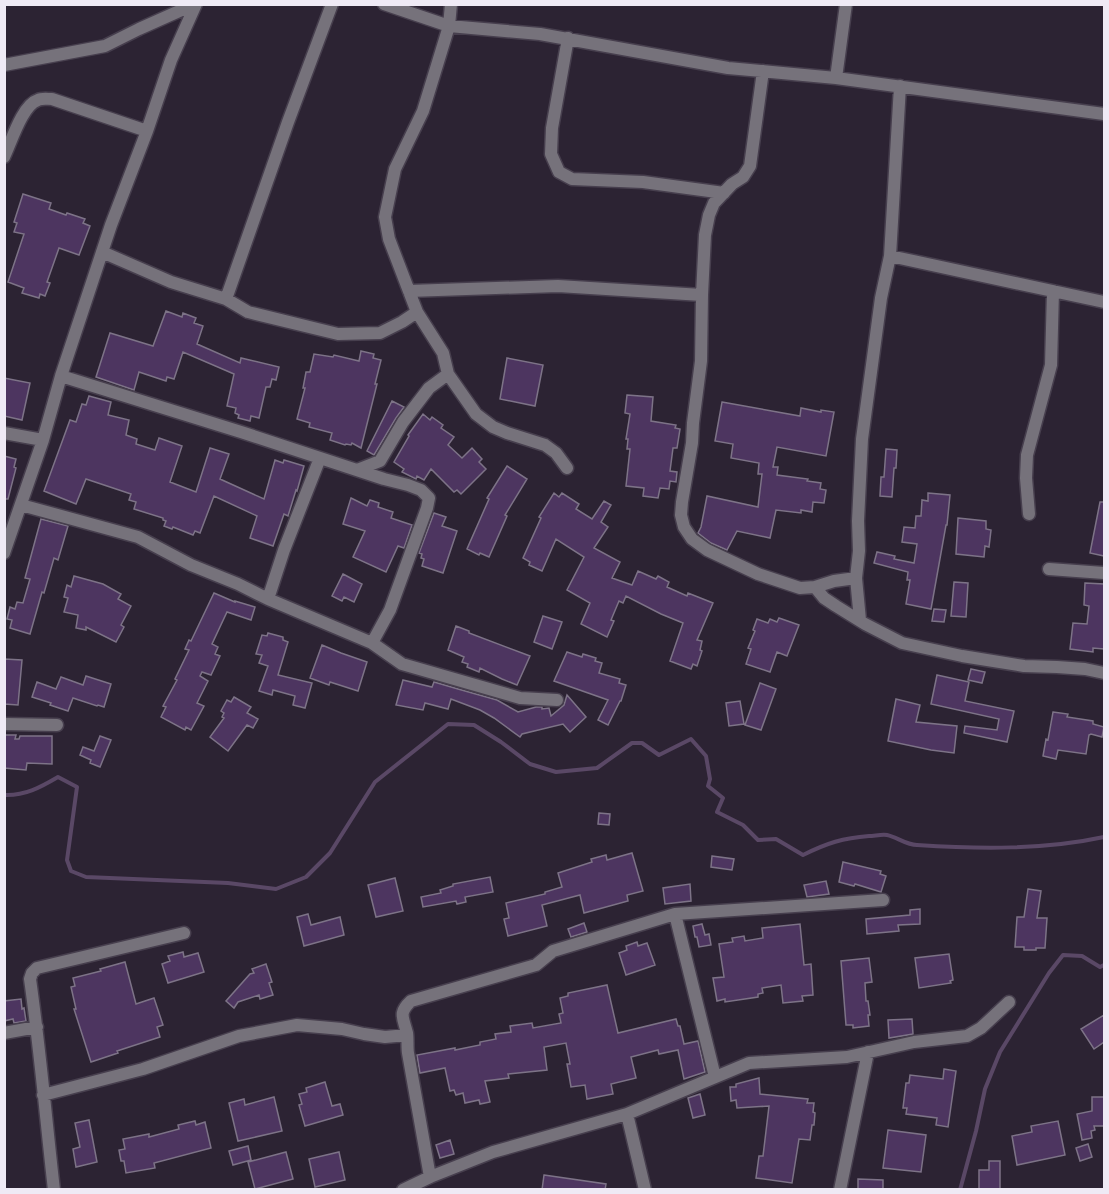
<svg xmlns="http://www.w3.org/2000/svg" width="1109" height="1194" font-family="Inter,sans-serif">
  <rect width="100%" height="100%" fill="#2c2333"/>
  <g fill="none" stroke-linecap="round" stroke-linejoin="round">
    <path stroke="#5a4866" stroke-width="4" d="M4,795c21,1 37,-8 54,-18l19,10 -10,73 4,11 15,6 142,6 48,6 30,-12 24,-24 45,-71 73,-58 26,1 27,17 29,22 26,8 41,-4 35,-25h10l17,12 32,-16 15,17 4,23 -2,7 15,12 -6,14 26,13 15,15 18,-1 27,16c24,-12 40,-17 66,-19 5,0 13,-2 18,-1 10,2 19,10 30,10 62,4 127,5 187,-8
      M960,1190l16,-59 9,-42 15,-37 49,-79 14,-18 19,1 18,11 4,-2"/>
  </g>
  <path fill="#4d3560" stroke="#7d7387" stroke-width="1.5" d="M23,194l28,9 -2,6 17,6 1,-2 18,6 -2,4 7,3 -11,29 -20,-7 -12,34 3,1 -5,13 -5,-2 -1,4 -17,-5 2,-5 -16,-6 16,-48 -10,-2 3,-9 -3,-1z
    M166,311l16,6 1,-4 13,5 -2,5 9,3 -6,18 43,19 1,-5 38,9 -3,13 -4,-1 -2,8h-4l-7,31 -8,-2 -1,5 -12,-3 1,-3 -4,-2 1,-5 -9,-2 7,-32 -51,-22 -9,27 -7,-2 -1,4 -27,-9 -5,18 -38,-13 14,-44 43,13z
    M361,351l13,3 -1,4 8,2 -6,24h2l-16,64 -9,-5 -1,2 -5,-1 -1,1 -15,-5 2,-7 -23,-6 1,-4 -13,-4 8,-31h-2l3,-16h4l4,-18 19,3 1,-2 25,6z
    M507,358l36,7 -8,41 -35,-7z
    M4,378l26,5 -8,37 -18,-4z
    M627,395l26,2 -2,24 25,4 -1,3 5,1 -3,19h-4l-3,23 7,1 -1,10 -6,-1 -1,8 -9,-1 -2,10 -15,-2 1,-8 -18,-2 4,-37h-3l1,-10h-2l4,-25 -5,-1z
    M89,396l22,6 -3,13 21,5 -3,15 11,4 -1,5 19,6 4,-12 23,8 -12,36 26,10 14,-44 19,6 -9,25 44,20 11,-39 8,3 1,-3 20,6 -7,25 -1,-1 -8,26 -4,-2 -11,32 -23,-8 7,-22 -43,-20 -14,37 -5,-2 -2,4 -20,-8 -1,2 -8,-3 2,-5 -3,-1v-2l-29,-9 2,-7 -7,-2 2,-6 -45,-15 -10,25 -32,-13 26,-71 6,2 6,-18 4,1z
    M392,401l12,6 -8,11 -22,37 -7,-4z
    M722,402l78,14 1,-8 20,4v-2l13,2 -8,44 -49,-9 -4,20h5l-1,8 31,4 -1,2 14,2 -1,6 6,1 -2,13 -11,-1 -1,10 -11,-2v3l-25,-3 -6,28 -33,-7 -10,19 -16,-7 -13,-10 3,-6 6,-31 51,11 4,-33h-4l1,-11 -28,-5 2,-14 -18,-3z
    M423,414l7,6 2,-3 11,8 -2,3 13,9 -6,8 14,13 10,-10 10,11 -3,3 7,7 -25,25 -4,-4 -3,2 -23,-23 -7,11 -7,-4 -1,3 -14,-7 2,-3 -10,-7 15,-26 -1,-1z
    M886,449l11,1 -1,18h-2l-2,29 -12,-1 1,-19h3z
    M4,456l12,3 -2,8 2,1 -8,31h-4z
    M507,466l20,13 -22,36 2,1 -18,41 -9,-4 -1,2 -12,-6 22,-50 -2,-1z
    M554,493l5,4 3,-4 17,11 -3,5 16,10 12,-18 7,4 -10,17 7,5 -14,21 26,14 -8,16 20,7 6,-14 18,8 2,-3 11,6 -2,5 20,9 1,-3 25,10 -16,37 5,1 -2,9 2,1 -5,15 -4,-2 -2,5 -21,-8 13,-38 -22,-9 -35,-18 -3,7 -4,-2 -8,19 3,1 -7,16 -26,-13 9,-21 -23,-13 17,-33 -28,-18 -14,32 -13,-6 1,-3 -7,-4 18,-40 -2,-1z
    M928,493l22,2 -3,30h-1l-15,84 -25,-5 4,-24h-3l1,-8 -34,-9 3,-11 18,4 -1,3 20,4 3,-19 -15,-2 2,-15 11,1 1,-12h5l1,-16 6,1z
    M351,498l16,8 3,-6 9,3 -1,4 15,5 -2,6 21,7 -8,23 -6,-2 -12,26 -33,-15 12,-26 -22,-7z
    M1100,502h4v54l-14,-3z
    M434,513l12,4 -4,9 15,5 -14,42 -21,-7 2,-7 -3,-1 1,-4 -3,-1z
    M958,518l28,3v8l5,1 -2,17 -4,-1 -1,11 -28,-3z
    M41,519l27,7 -10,34 -4,-2 -10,35 -2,-1 -12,42 -20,-6 2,-8 -5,-1 3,-12 5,2 2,-7 6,1 7,-24 -5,-1z
    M343,574l19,10 -8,18 -10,-5 -2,4 -10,-5z
    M74,576l29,8 18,10 -3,5 13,7 -10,19 3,2 -8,15 -30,-15v3l-10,-2 2,-13 -14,-3 4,-14 -4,-1 3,-12 4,2z
    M954,582l14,1 -2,34 -15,-1z
    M1085,583l19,1v65l-11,-1v4l-23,-3 3,-26 14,1 2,-18 -5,-1z
    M214,593l21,9v-1l20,6 -4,13 -24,-8 -15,32 6,3 -3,7 5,2 -9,19 -9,-3 -2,4 8,5 -11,22 7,3 -13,24 -5,-3 -1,3 -24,-13 5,-10 -3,-1 14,-26 -2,-1 14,-29 -4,-1 4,-9 2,1z
    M934,609l12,1 -2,12 -12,-1z
    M543,616l19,6 -10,27 -18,-7z
    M779,618l20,7 -12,31 -10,-4 -7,20 -24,-8 5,-15 -3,-1 7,-17 -2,-1 4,-11 11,4 2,-4 7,3z
    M456,626l13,5v2l61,23 -13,29 -15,-6 -22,-11 -1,4 -12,-5 1,-3 -6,-2 2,-5 -16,-7z
    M268,633l15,4v3l5,2 -10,33 34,8 -7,25 -12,-3 2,-9 -22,-6 -1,5 -13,-4 9,-25 -9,-3 3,-8 -6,-1 6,-19 5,1z
    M322,645l19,8 26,9 -9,29 -28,-9 -1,3 -19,-7z
    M567,652l15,5 1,-3 13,4 -1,3 7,2 -3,10 21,6 -1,4 7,2 -5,16h-1l-12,24 -10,-5 10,-20 -54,-19z
    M4,659l18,1 -4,45 -14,-1z
    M971,669l14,3 -3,11 -14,-3z
    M937,675l32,7 -4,19 49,10 -7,31 -43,-9 1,-7 32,4 2,-11 -68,-15z
    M86,676l25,8 -7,23 -6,-2 -1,1 -24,-8 -5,13 -18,-6 1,-2 -19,-6 5,-15 19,7 5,-12 22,8z
    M403,680l29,7 2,-5 24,7 39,11 21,12 18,-5h6v2l7,-1 2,8 13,-11 3,-10 19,22 -16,15 -7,-8 -41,10 -2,3 -26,-19 -14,-8 -29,-11 -3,10 -23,-6 -2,7 -27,-5z
    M760,683l16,6 -15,41 -16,-5z
    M234,697l17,10 -4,6 11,6 -5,9 -6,-3 -19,26 -18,-14 14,-19 -2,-1 2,-4 -3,-2 6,-11 4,2z
    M896,699l24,6 -4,17 41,4 -3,27 -23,-3 -43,-9z
    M740,701l4,23 -15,2 -3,-23z
    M1053,712l15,2 -1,3 26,4v3l11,3 -2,10 -11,-3 -2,1 -3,19 -28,-4 -2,9 -13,-3 3,-17 2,1z
    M4,735h12l-1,4h4l1,-3h32v28l-25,-1 -1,7 -22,-2z
    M100,736l11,4 -11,27 -10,-4 1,-3 -11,-5 3,-8 11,4z
    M599,813l11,1 -1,11 -11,-1z
    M632,853l11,38 -16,4 1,6 -44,12 -4,-18 -38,10 5,21 -39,10 -4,-17 5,-1 -3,-15 39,-9v-2l17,-5 -4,-14 34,-11 -1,-3 15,-4 1,5z
    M712,856l22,3 -2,11 -21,-3z
    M843,862l38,9 -1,3 6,2 -5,16 -26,-8 -1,2 -15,-4z
    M490,877l3,15 -28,5 1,5 -9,2 -1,-3 -33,6 -2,-10 20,-4 -1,-3 13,-4v-2z
    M395,878l8,33 -27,6 -8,-32z
    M826,881l3,13 -22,3 -3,-12z
    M690,884l1,17 -26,3 -2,-16z
    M1028,889l13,2 -4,27h10l-2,30h-9v2h-12v-3h-9l2,-30h7z
    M920,909v15l-22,1 1,6 -32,3 -1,-15 44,-4v-5z
    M308,914l3,11 29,-8 4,18 -40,11 -7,-29z
    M584,923l3,9 -16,5 -3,-8z
    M702,924l3,11 4,-1 2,11 -12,2 -2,-10h-2l-2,-11z
    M800,924l4,41 7,-1 2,31 -11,1 1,5 -20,2 -2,-18 -19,3 1,5 -5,1v3l-33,5v-3l-8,2 -4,-23 11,-1 -5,-33 14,-2 -1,-4 12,-2 1,5 18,-3 -1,-10z
    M637,942l1,4 9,-3 8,22 -29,10 -7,-22 8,-3 -1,-4z
    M183,952l1,5 14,-4 6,19 -36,11 -6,-19 8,-3 -2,-5z
    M949,954l4,26 -3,1 1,2 -32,5 -4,-30z
    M869,958l3,24 -7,1 1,18h2l2,14h-2l1,11 -16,2v-3h-7l-5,-64z
    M125,962l11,42 18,-6 9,27 -6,2 3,10 -43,14 1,2 -27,9 -17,-53h2l-5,-22 4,-1 -2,-8 28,-7 -1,-2z
    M266,964l6,18 -3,1 4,12 -13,4 -1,-4 -21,7 -4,6 -8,-7 24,-27 4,-1 -2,-4z
    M607,985l11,48 58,-14 2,7h2l4,18 14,-3 7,31 -21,7 -6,-29 -19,4 -1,-4 -27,7 5,21 -25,6 2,10 -26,5 -2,-14 -14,2 -4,-23h3l-4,-21 -22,4 3,23 -39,4 1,4 -24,3 5,21 -10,2 -1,-4 -14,3 -2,-10 -7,2 -2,-5 -4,1 -5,-23 -25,5 -3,-18 38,-7v2l25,-5v-3l16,-3 -1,-5 16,-2 -1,-6 22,-3 1,5 28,-5 -2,-9 4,-1 -3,-15 8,-2v-3z
    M21,999l1,10 2,-1 2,13 -12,2 -1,-4 -9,2v-20z
    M1104,1015v27l-10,7 -13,-20z
    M912,1019l1,15 -24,4 -1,-18z
    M944,1069l12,2 -8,56 -12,-2 1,-7 -31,-4 1,-6h-4l3,-25h3l1,-8 33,4z
    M759,1078l1,16 48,5 -1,4h7l-1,9 2,1 -1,12h-2l-2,15 -11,-1 -7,44 -36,-5 3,-22h4l6,-50 -32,2 -1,-8 -5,1 -1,-14h6v-3z
    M325,1082l7,24 8,-2 3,11 -38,11 -6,-21 3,-1 -3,-10 8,-2 -1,-4z
    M700,1094l5,21 -12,3 -5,-20z
    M274,1097l8,34 -44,10 -9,-38 15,-4 1,6z
    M1092,1097h12v29h-10l1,4 -4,1 1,7 -10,2 -5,-26 15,-3z
    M89,1120l8,42 -21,5 -3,-18 7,-2 -5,-24z
    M195,1121l1,4 9,-3 6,26 -57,15 1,5 -29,5 -2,-12h-3l-2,-11 6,-1 -2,-10 26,-5v3l30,-8 -1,-4z
    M1058,1121l7,34 -48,10 -5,-29 20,-4 -1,-6z
    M888,1130l38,5 -5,37 -38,-4z
    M450,1140l4,14 -14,4 -4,-13z
    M1088,1144l4,13 -12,4 -4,-13z
    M248,1146l3,14 -18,5 -4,-14z
    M286,1152l7,27 -38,10 -7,-27z
    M339,1152l6,28 -30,7 -6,-28z
    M989,1161h11v29h-21v-20h10z
    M544,1175l62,9 -1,6h-63z
    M858,1179l25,1v10h-25z"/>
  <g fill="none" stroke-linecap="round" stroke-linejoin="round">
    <g stroke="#473f4e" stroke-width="15">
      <path id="street" d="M384,4l65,22 91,8 188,34 108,10 268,36
        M451,4l-2,22 -26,85 -28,58 -10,48 4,22 28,73 26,41 5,21 28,40 17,13 14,6 38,12 11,8 11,15
        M568,38l-16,90 -1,26 8,18 13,7 71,3 81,11
        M4,65l101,-19 34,-17 56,-25
        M763,71l-13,95 -7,11 -11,7 -18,19 -5,12 -4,20 -3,60 -1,66 -8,62 -1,20 -10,59 -1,13 3,12 8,12 15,11 51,24 42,14 15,-1 19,-6 22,-3
        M836,78l10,-74
        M4,157c7,-14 18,-52 34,-57 4,-2 9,-1 14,-1l95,32
        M102,252l69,30 55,17 22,13 90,22 42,-1 22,-11 15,-10
        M890,256l214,46
        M409,291l149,-5 144,9
        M226,299l62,-177 44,-118
        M61,376l180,56 143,47 24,6 13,5 8,8 -2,10 -37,102 -18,33
        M4,433l39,7
        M357,470l23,-9 23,-39 26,-34 19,-14
        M21,505l117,32 53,28 47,19 30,15 104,44 30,21 118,34 37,2
        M1029,514l-3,-36 1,-23 24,-90 2,-74
        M4,553l39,-113 18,-64 50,-151 36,-94 24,-71 25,-56
        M1049,569l55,4
        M815,587l9,11 12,8 29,18 37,19 60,13 62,10 33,1 28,2 19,4
        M268,599l16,-49 36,-92
        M860,620l-4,-42 3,-27 -1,-30 4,-82 19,-141 9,-42 10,-170
        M4,724l53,1
        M675,914l40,163
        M4,1033l33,-6
        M43,1095l100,-26 96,-33 58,-11 45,4 22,5 21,3 22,-2
        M627,1114l18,76
        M430,1177l-22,-124c-1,-6 0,-14 -1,-20 -4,-16 -9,-20 4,-32l125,-36 17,-14 122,-37 208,-14
        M54,1190c-8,-70 -14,-141 -24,-211l2,-6 5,-5 147,-35
        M403,1190l27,-13 63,-25 134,-38 122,-51 98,-6 67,-15 53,-6 14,-8 28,-26
        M840,1190l28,-138"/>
    </g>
    <use href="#street" stroke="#76727b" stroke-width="12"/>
  </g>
  <rect width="1109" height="1194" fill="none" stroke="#efeaf5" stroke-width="12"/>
</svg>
